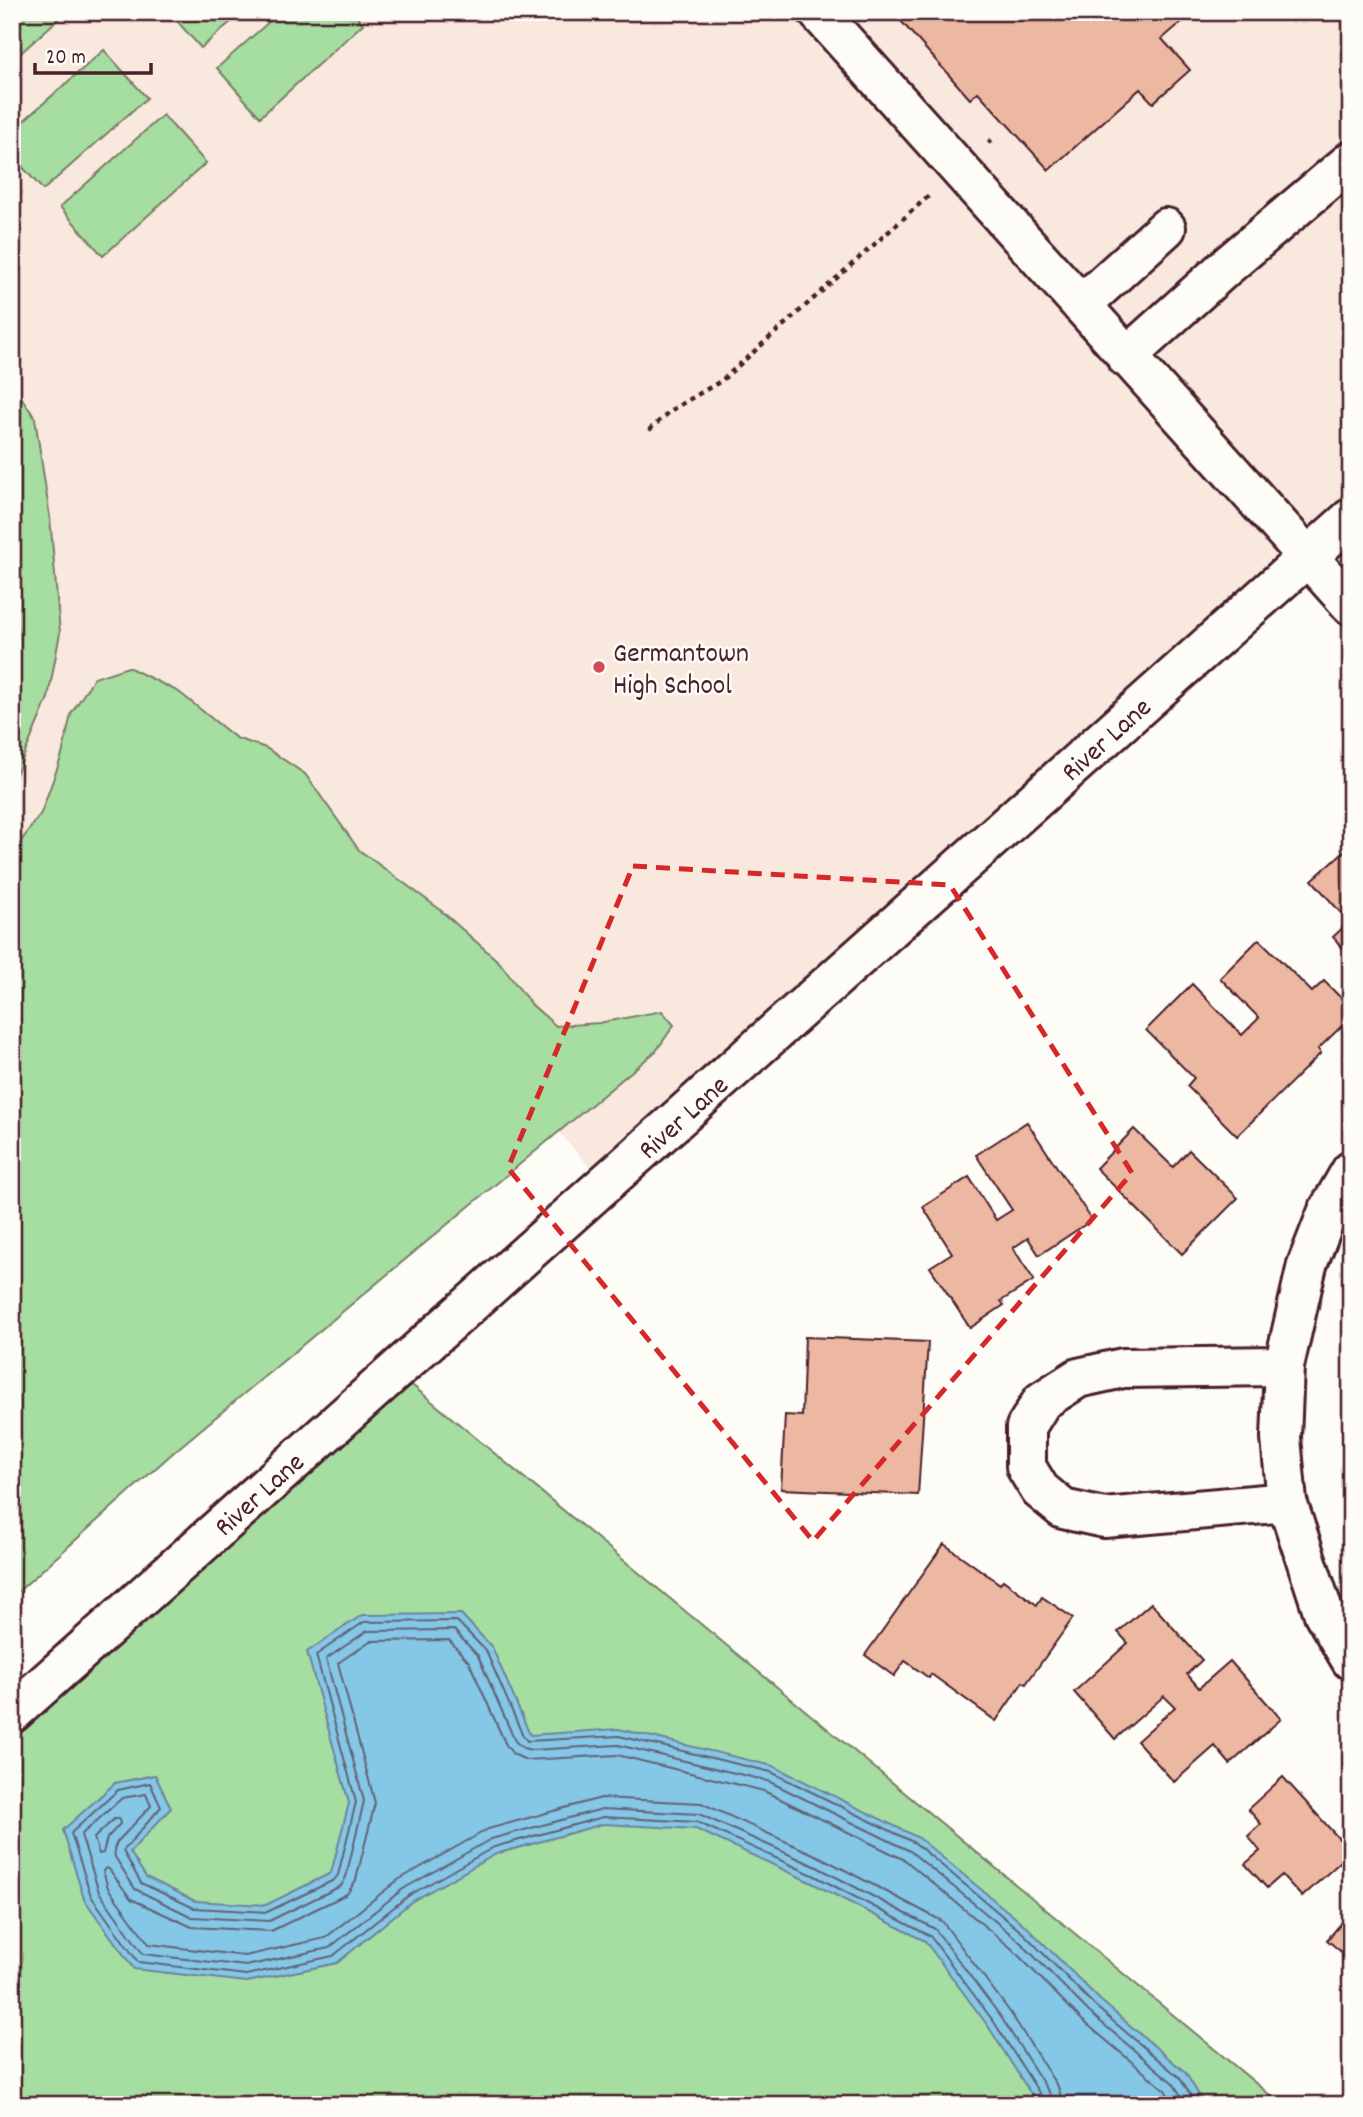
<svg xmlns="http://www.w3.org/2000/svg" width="1363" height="2117" font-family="Dekko,sans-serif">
  <rect width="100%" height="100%" fill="#fdfcf7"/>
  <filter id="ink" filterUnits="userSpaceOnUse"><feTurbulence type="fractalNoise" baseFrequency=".0143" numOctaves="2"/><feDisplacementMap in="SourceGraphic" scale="14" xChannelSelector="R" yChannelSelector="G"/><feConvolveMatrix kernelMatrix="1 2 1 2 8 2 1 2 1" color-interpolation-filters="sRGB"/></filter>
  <g filter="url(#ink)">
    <path fill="#f8e8dd" d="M12,12h1339v506l-746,666 -362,-408 -231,206z"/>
    <path fill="#a6dda1" stroke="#787e66" stroke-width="2" d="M12,12h54l-54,49z
      M169,12h73l-41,36z
      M280,12h73l10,12 -103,93 -43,-49z
      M104,50l43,48 -104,92 -31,-35v-24z
      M163,115l43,48 -103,93 -43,-49z
      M12,383l23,35 15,99 10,116 -12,65 -36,86z
      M128,667l51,25 57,46 30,10 39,26 54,76 79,58 61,54 32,42 25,22 43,-3 63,-12 12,14 -18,26 -481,400 -163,146v-743l29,-41 21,-58 9,-41 23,-36z
      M395,1371l887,734h-1270v-392z"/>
    <path fill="#85c7e6" stroke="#6d849b" stroke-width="2" d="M461,1614l31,33 38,88 89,-6 154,37 146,72 110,91 71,71 85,72 20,33h-167l-50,-79 -63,-85 -115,-59 -114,-53 -93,-5 -107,30 -85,48 -74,61 -90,19 -113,-13 -50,-70 -21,-69 52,-47 40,-8 16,33 -41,44 16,25 49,24 71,4 65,-32 18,-70 -42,-151 55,-37z"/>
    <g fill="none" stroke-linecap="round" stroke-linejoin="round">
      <path stroke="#626276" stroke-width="2" d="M114,1819h5l1,5 -13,14 -4,15 -4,1 -5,-16z
        M1044,2105l-1,-6 -49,-77 -64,-86 -117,-61 -116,-53 -94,-5 -109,30 -86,49 -75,60 -87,19 -108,-13 -47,-66 -20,-63 47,-43 32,-7 11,24 -38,44 18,32 53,25 73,4 67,-32 4,-5 18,-73 -40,-147 48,-33 93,-1 29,30 37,85 4,5 92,-5 152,36 144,71 109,91 71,72 84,71 18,28
        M1053,2105l-3,-11 -49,-77 -66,-88 -118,-62 -118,-53 -97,-5 -111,30 -88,50 -74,59 -83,18 -103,-12 -44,-62 -18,-57 41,-37 24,-4 5,12 -34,36 -3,7 1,8 20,32 57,28 77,4 72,-35 5,-9 18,-76 -38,-142 41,-28 87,-1 24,26 37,85 8,7 8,2 87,-5 150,36 142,70 108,89 71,72 84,71 14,22
        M1063,2105l-4,-16 -49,-77 -68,-91 -120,-63 -121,-55 -100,-5 -113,31 -90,51 -73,58 -80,18 -96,-12 -41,-56 -5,-17 3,-3 3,1 22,30 61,28 79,4 76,-37 9,-14 19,-77 -37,-140 32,-22 79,-1 20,22 37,83 7,9 13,6 91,-5 147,36 141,69 106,88 71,72 83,70 9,15"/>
    </g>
    <path fill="#edb8a1" stroke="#4a1f2b" stroke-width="2" d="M893,12h300l-31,27 28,31 -37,33 -13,-14 -91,81 -71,-78 -8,7z
      M1351,845v112l-18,-20 16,-15 -37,-42z
      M1259,939l53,53 12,-11 27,27v9l-33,32 3,4 -84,83 -50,-50 7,-8 -48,-48 46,-46 50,51 17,-17 -39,-40z
      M1027,1122l65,98 -53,35 -11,-17 -15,10 21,32 -33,21 3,4 -34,23 -40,-61 22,-14 -29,-46 46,-30 27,43 16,-10 -36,-55z
      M1134,1129l39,38 16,-17 49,48 -56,56 -86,-86z
      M805,1337l123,5 -10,153 -137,-6 4,-74 17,1z
      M944,1544l56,40 3,-4 34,25 5,-8 31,21 -47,66 -3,-2 -27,39 -65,-47 -2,4 -24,-17 -11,15 -29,-21z
      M1151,1603l51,57 -15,14 12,14 31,-27 51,58 -51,45 -15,-18 -41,36 -37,-41 38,-34 -11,-11 -49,43 -41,-47 54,-49 -10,-11z
      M1283,1777l68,75 -49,45 -20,-22 -15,13 -22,-24 15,-13 -12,-15 13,-12 -13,-15z
      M1351,1912v48l-24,-20z"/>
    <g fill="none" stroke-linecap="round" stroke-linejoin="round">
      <g stroke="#4a1f2b" stroke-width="44">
        <path id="minor" d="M818,12l533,593
          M1081,305l85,-77
          M1126,357l101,-91 124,-105
          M1351,1171l-23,40 -21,54 -23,101 -3,72 6,64 37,112 27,46
          M1284,1366l-161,2 -45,10 -36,23 -16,26v40l14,23 23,19 41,9 183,-16
          M12,1713l1339,-1195"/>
      </g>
      <path stroke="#4a1f2b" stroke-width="4.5" stroke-dasharray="5 5" stroke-linecap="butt" d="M988,143l7,-6
        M649,430l24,-21 48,-28 211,-188"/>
      <use href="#minor" stroke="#fdfcf7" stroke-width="38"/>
    </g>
  </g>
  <path fill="none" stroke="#d62828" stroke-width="5" stroke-dasharray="14 9" stroke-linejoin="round" d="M633,866l317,19 182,288 -319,368 -305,-373z"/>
  <circle fill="#d1495b" stroke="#fdfcf7" stroke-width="2.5" cx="599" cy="667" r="7"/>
  <g text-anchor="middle" stroke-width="5" stroke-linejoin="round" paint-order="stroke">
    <g font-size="28" fill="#4a1f2b" stroke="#fdfcf7" text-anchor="start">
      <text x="613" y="661">Germantown<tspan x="613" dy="32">High School</tspan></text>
    </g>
    <g font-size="28" fill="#4a1f2b" stroke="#fdfcf7">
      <text transform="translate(1105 738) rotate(-42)" y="10">River Lane</text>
      <text transform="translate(682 1116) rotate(-42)" y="10">River Lane</text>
      <text transform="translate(258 1493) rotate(-42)" y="10">River Lane</text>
    </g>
  </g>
  <rect width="1363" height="2117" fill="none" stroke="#fdfcf7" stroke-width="42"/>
  <rect x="21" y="21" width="1321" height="2075" fill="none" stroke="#4a1f2b" stroke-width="2.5" filter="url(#ink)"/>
  <path d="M35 63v10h116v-10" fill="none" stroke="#4a1f2b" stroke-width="3.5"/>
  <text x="46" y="63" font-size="21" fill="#4a1f2b" stroke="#fdfcf7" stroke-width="5" paint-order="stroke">20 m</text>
</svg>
